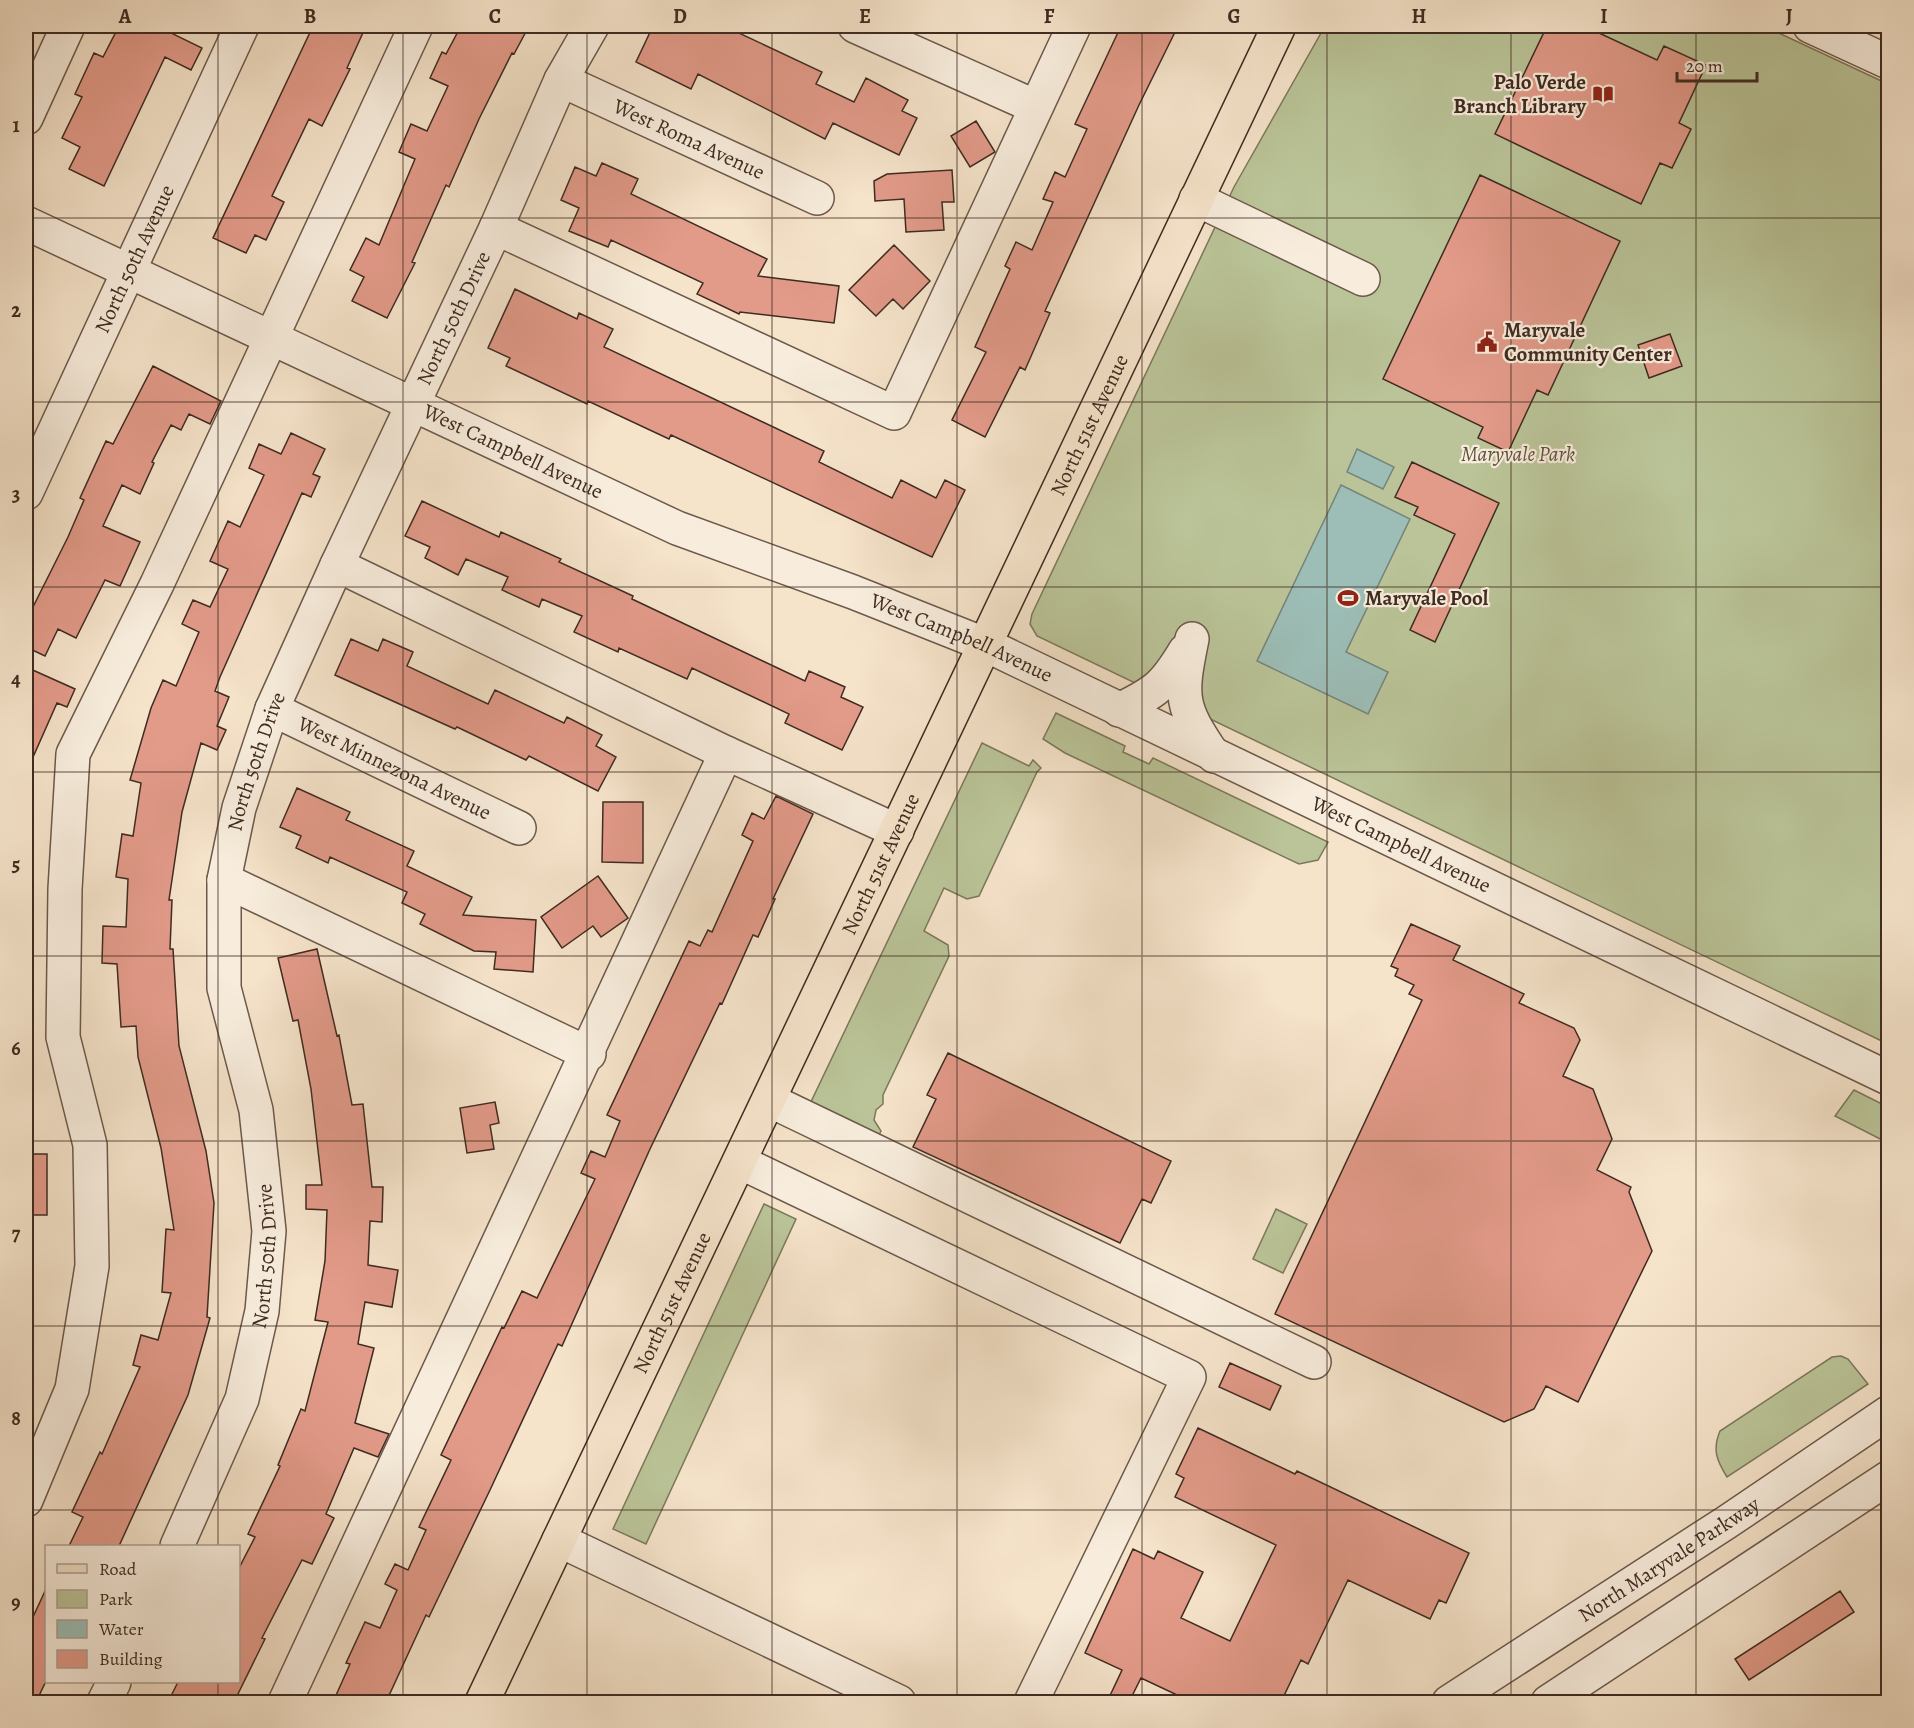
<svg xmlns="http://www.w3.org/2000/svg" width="1914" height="1728" font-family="Alegreya,serif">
  <rect width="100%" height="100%" fill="#f5e3ca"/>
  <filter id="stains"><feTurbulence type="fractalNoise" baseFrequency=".00333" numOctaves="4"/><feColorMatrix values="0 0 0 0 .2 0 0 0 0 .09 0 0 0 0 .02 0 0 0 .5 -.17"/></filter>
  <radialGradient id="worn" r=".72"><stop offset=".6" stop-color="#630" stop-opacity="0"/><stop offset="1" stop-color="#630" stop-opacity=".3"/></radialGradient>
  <path fill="#bac498" stroke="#7c785c" stroke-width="1.5" d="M1325,26h439l124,58v960l-851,-408 -7,-12 2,-10 202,-427z
    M1056,713l69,33 -2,6 26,12 4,-6 175,84 -10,18 -19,4 -234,-111 -22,-14z
    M982,743l47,23 4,-6 8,8 -4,4 -58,124 -12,3 -23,-11 -20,43 24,14 1,11 -66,139v9l-7,6 -2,10 7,11 -3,6 -69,-31z
    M1854,1090l34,17v36l-53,-27z
    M764,1204l32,15 -150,325 -33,-15z
    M1276,1209l31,15 -24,49 -30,-14z
    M1841,1356l7,3 20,25 -141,93c-10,-16 -15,-27 -7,-46l112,-74z"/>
  <path fill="#9cbeb7" stroke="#77837b" stroke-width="1.5" d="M1357,449l37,18 -11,22 -36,-17z
    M1341,485l69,34 -64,133 42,20 -20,42 -111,-53z"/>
  <path fill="#e29a89" stroke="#3f2b21" stroke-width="1.5" d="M119,26h55l-3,7 31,15 -11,22 -26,-13 -61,129 -35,-17 11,-22 -18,-9 20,-41 -7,-3 19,-41 9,4z
    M313,26h53l-19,42 3,1 -28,57 -13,-7 -37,77 12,6 -18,38 -11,-5 -9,18 -33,-15z
    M461,26h68l-15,28 -2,-1 -33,66 -30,68 -3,-2 -34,77 3,1 -28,55 -35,-17 12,-24 -14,-7 16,-32 13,7 36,-86 -16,-7 12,-28 16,7 21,-45 -18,-8 12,-26 4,2z
    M653,26h71l98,46 -6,12 38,18 12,-24 42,22 -6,11 15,7 -18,37 -66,-32 -8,16 -127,-65 -7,15 -55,-27z
    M1121,26h57l-39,79 -94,206 5,2 -25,57 -5,-3 -35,70 -33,-17 34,-68 -11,-5 35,-78 -5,-3 11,-24 16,8 21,-48 -10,-3 12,-27 10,5 22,-48 -12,-5z
    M1547,26h37l73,34 7,-14 42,19 -27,58 12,6 -19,39 -12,-5 -19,41 -146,-70z
    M976,121l19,31 -25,15 -19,-31z
    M602,163l36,16 -7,15 136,65 -9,17 81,10 -5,37 -94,-11 -1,2 -42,-20 6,-11 -92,-43 -3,7 -39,-16 10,-23 -18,-8 14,-33 21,9z
    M952,170l2,32h-12l2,28 -38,2 -2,-33 -29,2 -1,-20 13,-7z
    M1480,175l140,66 -72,154 -11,-5 -29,62 -30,-14 5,-11 -100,-48z
    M894,245l36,36 -27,28 -10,-10 -17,17 -27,-26z
    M515,289l62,30 2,-6 34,16 -9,18 220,104 -5,11 73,36 9,-18 35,18 9,-18 20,10 -33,67 -261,-122 -2,4 -81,-38 -1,3 -81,-38 4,-8 -22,-10z
    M1670,334l12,32 -33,12 -11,-33z
    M153,366l68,35 -11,23 -21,-10 -8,16 -10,-5 -19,37 2,1 -14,31 -18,-9 -19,41 37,16 -20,44 -15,-6 -29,58 -18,-9 -13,27 -19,-9v-26l42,-84 16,-37 -4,-2 26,-57 7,3z
    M291,433l34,16 -12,25 7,3 -9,20 -9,-4 -82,184 -5,14 14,6 -12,29 9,4 -9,20 -16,-7 -19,69 -13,88h3l-2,49h3l6,97 27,105 8,52 -7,114 3,1 -22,77 -69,151h-50l14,-29 -11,-5 28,-60 2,2 38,-87 -7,-2 8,-30 17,5 13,-47 -9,-1 4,-63 8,1 -13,-82 -23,-91 -2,-31 -15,1 -4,-63 -15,-1 1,-37 23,1 2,-48 -12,-2 6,-43 11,2 8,-53 -11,-3 21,-72 12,-28 13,6 23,-54 -17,-8 11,-24 17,7 18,-38 -18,-8 18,-40 12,6 24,-52 -15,-7 10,-24 22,10z
    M1412,462l87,41 -64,139 -25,-12 45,-96 -41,-19 4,-8 -23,-10z
    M422,501l77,36 2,-5 60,27 -2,3 74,34 -1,3 173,82 4,-10 36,16 -4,10 22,10 -21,43 -57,-27 4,-9 -97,-46 -5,11 -68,-31 -1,4 -44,-20 8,-16 -40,-17 -3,8 -37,-17 6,-13 -42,-18 -8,16 -33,-17 5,-11 -25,-11z
    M351,639l27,12 5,-12 30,13 -6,14 81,38 7,-14 69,33 3,-6 35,18 -6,11 20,11 -18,34 -69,-35 -3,4 -69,-33 -2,2 -120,-54z
    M26,667l49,22 -8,18 -10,-4 -31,70z
    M297,788l53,24 -4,8 68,31 -7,15 65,31 -9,18 73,5 -3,52 -39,-3 2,-17 -22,-1 -54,-27 5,-10 -23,-11 5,-11 -77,-35 -2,6 -32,-15 5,-12 -21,-9z
    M776,796l37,18 -40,85h2l-17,38 -5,-2 -31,69 -2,-1 -70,146 -88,197 -4,-2 -68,146 -61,127 -3,-2 -40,87h-53l17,-38 -4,-1 19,-41 15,6 17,-38 -12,-6 10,-20 13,6 18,-40 -7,-3 32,-67 -10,-5 61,-128 2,1 18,-37 15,7 58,-119 -14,-6 10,-22 14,6 15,-36 -13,-6 82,-174 11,5 8,-16 4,2 41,-91 -11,-6 10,-22 12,6z
    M603,802h40v61l-41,-1z
    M598,876l30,42 -27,19 -8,-11 -31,22 -21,-31z
    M1411,924l49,22 -7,14 71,34 -5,9 55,25 6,12 -17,36 30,13 19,50 -15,31 34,17 -2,5 23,59 -74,151 -32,-16 -12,23 -30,13 -229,-108 147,-314 -13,-6 5,-9 -19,-9 3,-7 -7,-3z
    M317,949l20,87 2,-1 13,70 11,-1 9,83h11l-1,35 -12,-1 -2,44 30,5 -6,37 -27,-5 -7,42 16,4 -19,75 34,11 -11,23 -24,-9 -28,66 8,4 -22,46 -10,-4 -40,78 3,1 -31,63h-66l10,-20h60v-112l17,-33 -7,-3 32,-68 -2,-1 23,-56 4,2 23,-89 -13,-2 10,-59 2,-51 -21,-1v-24h16l-11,-96 -13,-69 -5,1 -15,-63z
    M948,1053l223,108 -20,42 -9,-4 -22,44 -207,-96 23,-48 -9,-4z
    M495,1102l4,21 -9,2 4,24 -27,4 -7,-45z
    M26,1154h21v61h-21z
    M1230,1363l51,23 -11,24 -51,-23z
    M1198,1428l97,46 2,-3 172,82 -23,50 -7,-3 -9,19 -82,-39 -40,84 -7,-4 -20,42h-89l-51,-24 -12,24h-22l15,-32 -37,-17 48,-104 21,10 4,-8 45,21 -22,46 49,23 46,-96 -101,-48 9,-19 -8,-4z
    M46,1589v92l-10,21h-10v-70z
    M1840,1591l14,21 -105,68 -14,-21z"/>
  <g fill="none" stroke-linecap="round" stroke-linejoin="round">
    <g stroke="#6c594b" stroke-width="36">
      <g id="minor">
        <path d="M855,26l181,81"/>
        <path d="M1810,26l78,36"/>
        <path id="s1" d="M561,80l256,118"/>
        <path d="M26,118l42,-92"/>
        <path d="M1196,199l167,80"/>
        <path id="s2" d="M26,223l651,305 176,64 131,52 904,434"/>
        <path d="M496,228l398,185 180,-387"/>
        <path id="s3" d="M26,493l216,-467"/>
        <path d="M337,565l389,188 171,78"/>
        <path d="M1192,639c-12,59 -12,67 22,117"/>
        <path id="s4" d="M272,709l247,119"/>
        <path d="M1119,710c37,-18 45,-24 66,-59"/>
        <path d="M224,880l365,174"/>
        <path d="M769,1100l545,262"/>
        <path d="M740,1162l449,215 -158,325"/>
        <path d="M26,1500l46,-111 20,-123 -2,-121 -27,-108 2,-148 8,-135 84,-170 259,-558"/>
        <path d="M559,1540l340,162"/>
        <path id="s5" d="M177,1546l65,-147 20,-88 7,-80 -13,-121 -32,-122v-108l15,-72 33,-99 65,-144 159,-337 65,-148 31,-54"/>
        <path d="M104,1702l10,-20"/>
        <path d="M285,1702l441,-949"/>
        <path id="s6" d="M1449,1702l278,-180 161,-109"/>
        <path d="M1548,1702l340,-224"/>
      </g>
    </g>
    <g stroke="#3f2b21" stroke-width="36">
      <g id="major">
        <path id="s7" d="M482,1702l797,-1676"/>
      </g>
    </g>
    <use href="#minor" stroke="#f8eddd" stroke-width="33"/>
    <use href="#major" stroke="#f5e3ca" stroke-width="33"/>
  </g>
  <path fill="none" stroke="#3f2b21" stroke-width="1.5" stroke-opacity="0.55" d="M218,26v1520M403,26v1676M587,26v1676M772,26v1676M957,26v1676M1142,26v1676M1327,26v1676M1511,26v1676M1696,26v1676M26,218h1862M26,402h1862M26,587h1862M26,772h1862M26,956h1862M26,1141h1862M26,1326h1862M26,1510h1862M218,1682v20"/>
  <defs>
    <g id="library-bare" transform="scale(1.62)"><path d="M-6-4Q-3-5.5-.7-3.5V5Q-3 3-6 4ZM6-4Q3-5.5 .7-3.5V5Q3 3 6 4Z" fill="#8f2418" stroke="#f8eddd" stroke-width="2.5" paint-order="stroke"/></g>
    <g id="civic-bare" transform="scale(1.62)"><path d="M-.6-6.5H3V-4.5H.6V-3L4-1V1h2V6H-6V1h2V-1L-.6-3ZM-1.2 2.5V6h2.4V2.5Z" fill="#8f2418" stroke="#f8eddd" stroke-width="2.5" paint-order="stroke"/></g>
    <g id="stadium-bare" transform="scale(1.62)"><path d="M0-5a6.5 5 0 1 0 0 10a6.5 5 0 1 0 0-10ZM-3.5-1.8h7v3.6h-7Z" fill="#8f2418" stroke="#f8eddd" stroke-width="2.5" paint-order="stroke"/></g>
  </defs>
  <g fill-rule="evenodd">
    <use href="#library-bare" x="1603" y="94"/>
    <use href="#civic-bare" x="1487" y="342"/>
    <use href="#stadium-bare" x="1348" y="598"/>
  </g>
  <g text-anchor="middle" stroke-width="4.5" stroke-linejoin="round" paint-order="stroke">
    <g font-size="21" font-weight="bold" fill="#3f2b21" stroke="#f8eddd" text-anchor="start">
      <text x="1586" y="89" text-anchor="end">Palo Verde<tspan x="1586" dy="24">Branch Library</tspan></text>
      <text x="1504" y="337">Maryvale<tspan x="1504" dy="24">Community Center</tspan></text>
      <text x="1365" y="605">Maryvale Pool</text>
    </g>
    <g font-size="21" fill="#3f2b21" stroke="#f8eddd">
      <text dy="7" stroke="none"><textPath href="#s1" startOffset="141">West Roma Avenue</textPath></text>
      <text dy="7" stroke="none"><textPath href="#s3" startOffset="258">North 50th Avenue</textPath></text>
      <text dy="7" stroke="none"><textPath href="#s5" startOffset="1296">North 50th Drive</textPath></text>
      <text dy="7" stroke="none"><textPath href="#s7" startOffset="1414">North 51st Avenue</textPath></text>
      <text dy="7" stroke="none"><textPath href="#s2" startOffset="538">West Campbell Avenue</textPath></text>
      <text dy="7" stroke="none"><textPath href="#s2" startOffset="1024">West Campbell Avenue</textPath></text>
      <text dy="7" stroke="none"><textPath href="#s5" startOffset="810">North 50th Drive</textPath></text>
      <text dy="7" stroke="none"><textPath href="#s4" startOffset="136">West Minnezona Avenue</textPath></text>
      <text dy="7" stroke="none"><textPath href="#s2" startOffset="1510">West Campbell Avenue</textPath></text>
      <text dy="7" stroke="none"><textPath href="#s7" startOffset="928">North 51st Avenue</textPath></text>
      <text dy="7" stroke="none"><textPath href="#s5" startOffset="306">North 50th Drive</textPath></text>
      <text dy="7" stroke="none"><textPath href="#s7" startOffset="442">North 51st Avenue</textPath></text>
      <text dy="7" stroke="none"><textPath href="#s6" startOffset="262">North Maryvale Parkway</textPath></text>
    </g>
    <g font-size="21" font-style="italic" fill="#5e513f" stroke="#f8eddd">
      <text x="1518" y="461">Maryvale Park</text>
    </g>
  </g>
  <rect width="1914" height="1728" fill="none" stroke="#f5e3ca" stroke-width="66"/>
  <rect x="45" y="1545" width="195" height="138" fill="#f8eddd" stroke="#ae9f92" stroke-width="1.5"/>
  <rect x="57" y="1564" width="30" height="9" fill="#f5e3ca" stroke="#ae9f92" stroke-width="1.5"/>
  <text x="99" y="1575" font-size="18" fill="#3f2b21">Road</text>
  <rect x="57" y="1590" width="30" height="18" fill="#bac498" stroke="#ae9f92" stroke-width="1.5"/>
  <text x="99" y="1605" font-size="18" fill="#3f2b21">Park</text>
  <rect x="57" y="1620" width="30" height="18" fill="#9cbeb7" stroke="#ae9f92" stroke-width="1.5"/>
  <text x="99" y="1635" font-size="18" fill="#3f2b21">Water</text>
  <rect x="57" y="1650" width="30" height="18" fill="#e29a89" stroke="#ae9f92" stroke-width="1.5"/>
  <text x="99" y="1665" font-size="18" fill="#3f2b21">Building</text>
  <path d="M1677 72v9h80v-9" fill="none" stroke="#3f2b21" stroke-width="3"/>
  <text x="1686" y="72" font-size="18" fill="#3f2b21" stroke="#f8eddd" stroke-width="4.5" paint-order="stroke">20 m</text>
  <rect x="33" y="33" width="1848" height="1662" fill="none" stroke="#3f2b21" stroke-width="2"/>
  <g font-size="20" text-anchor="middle" font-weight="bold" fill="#3f2b21">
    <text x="125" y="23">A</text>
    <text x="310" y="23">B</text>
    <text x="495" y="23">C</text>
    <text x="680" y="23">D</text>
    <text x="865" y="23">E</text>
    <text x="1049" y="23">F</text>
    <text x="1234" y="23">G</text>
    <text x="1419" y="23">H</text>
    <text x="1604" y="23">I</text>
    <text x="1789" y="23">J</text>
    <text x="16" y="132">1</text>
    <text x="16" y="317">2</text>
    <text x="16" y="501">3</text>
    <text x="16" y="686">4</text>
    <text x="16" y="871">5</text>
    <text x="16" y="1055">6</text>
    <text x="16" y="1240">7</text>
    <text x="16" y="1425">8</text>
    <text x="16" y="1609">9</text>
  </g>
  <rect width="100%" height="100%" filter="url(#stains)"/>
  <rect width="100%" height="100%" fill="url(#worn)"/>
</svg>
